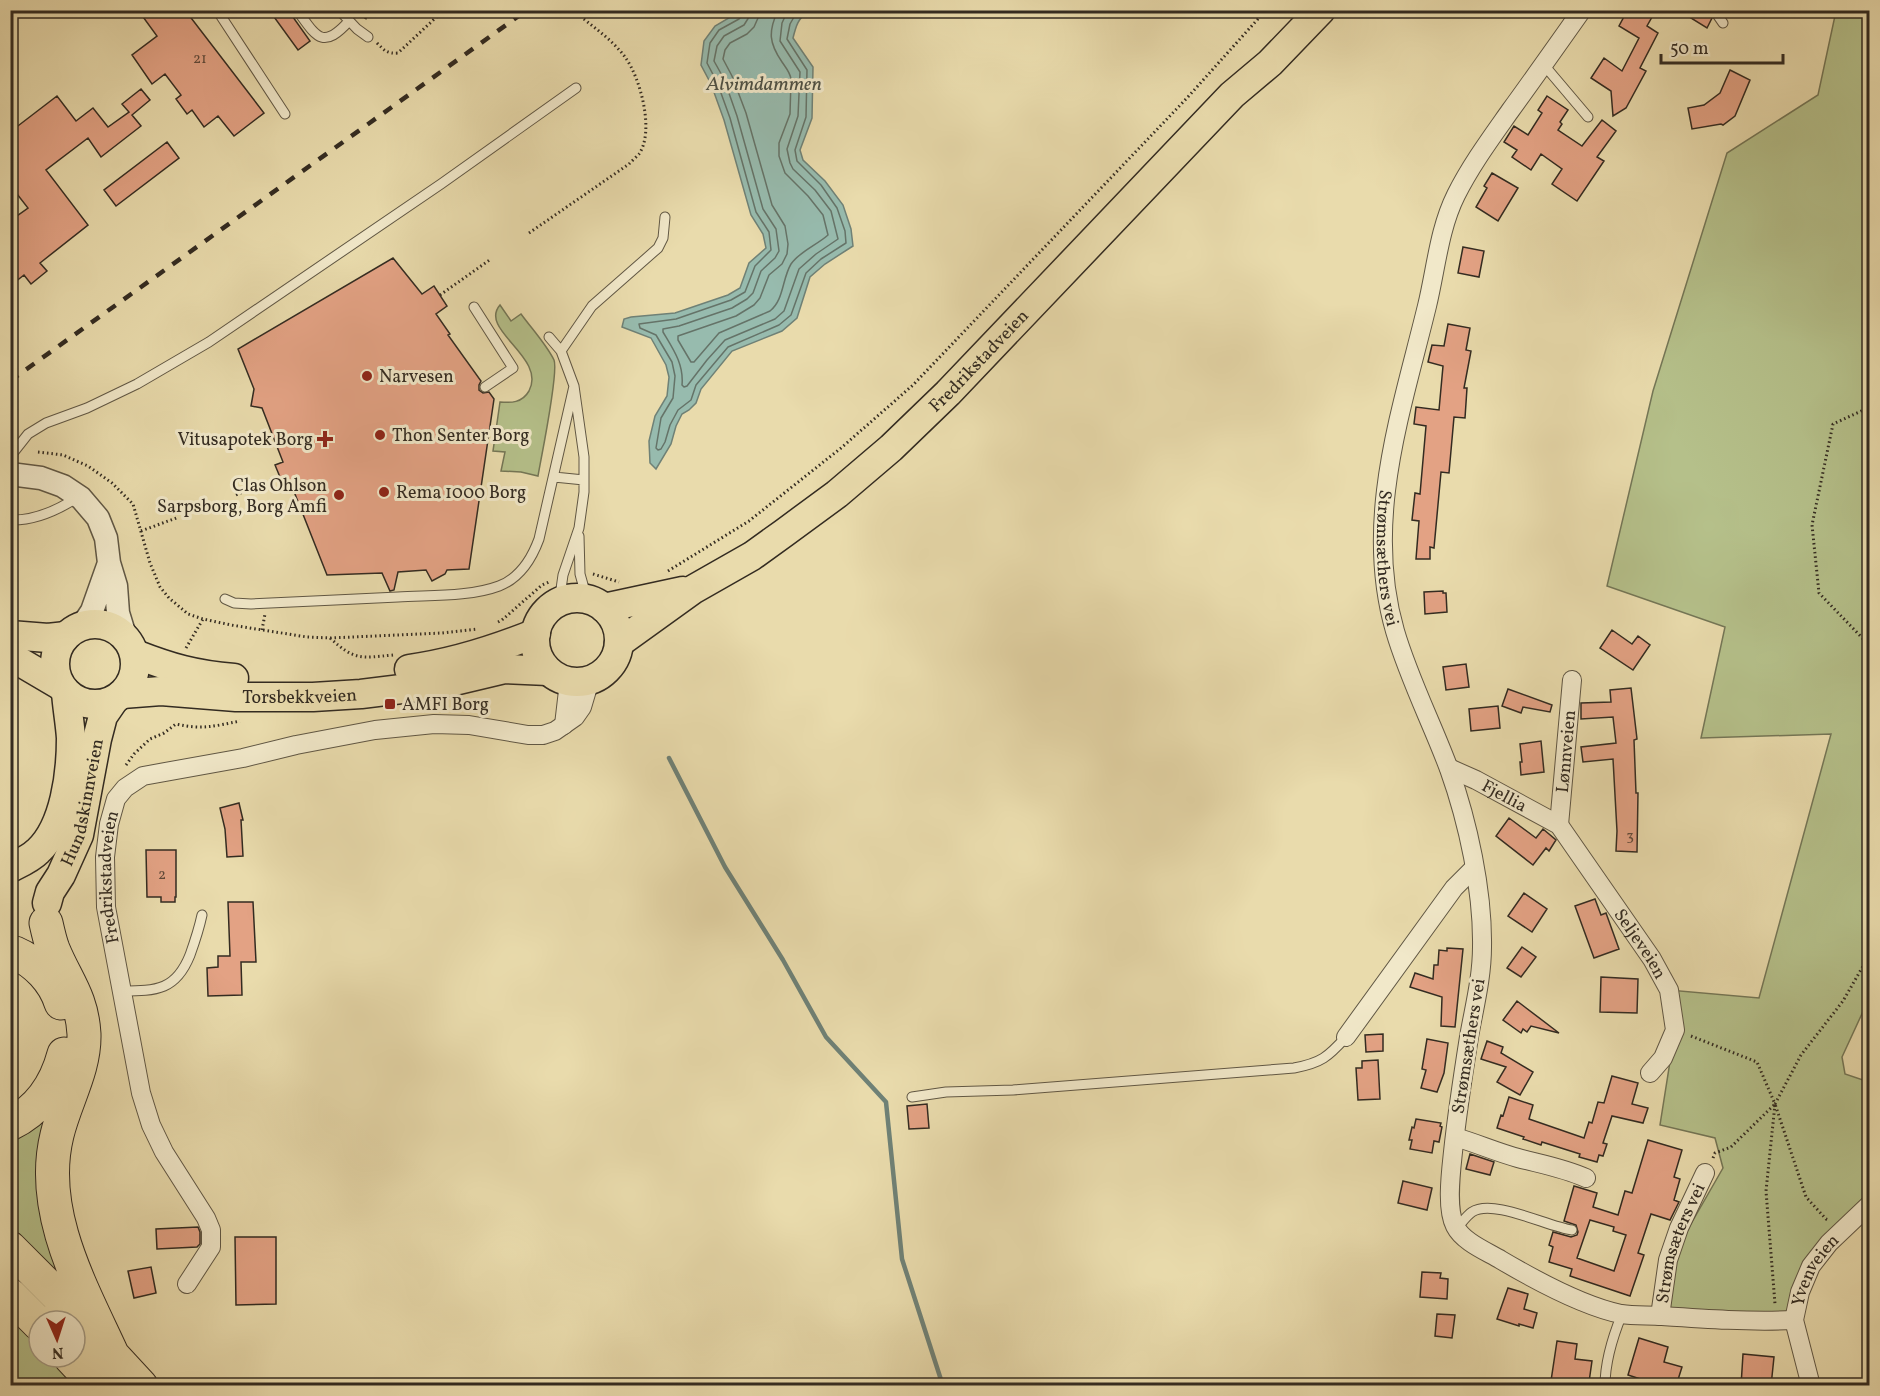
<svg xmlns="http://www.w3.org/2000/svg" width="1880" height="1396" font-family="Vollkorn,serif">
  <rect width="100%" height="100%" fill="#e9dbac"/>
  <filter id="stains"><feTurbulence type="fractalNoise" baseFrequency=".00333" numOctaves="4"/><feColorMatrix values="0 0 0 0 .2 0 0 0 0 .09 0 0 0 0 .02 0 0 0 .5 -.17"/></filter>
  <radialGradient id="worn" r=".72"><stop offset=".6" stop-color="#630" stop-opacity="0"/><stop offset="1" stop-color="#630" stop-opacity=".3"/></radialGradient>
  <path fill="#b5c08a" stroke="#747656" stroke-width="1.5" d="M1836,11h33l1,994h-4l-24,52 3,17 24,8v122l-40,39 -35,77 -134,-4 20,-73 43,-75 -8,-30 -55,-13 15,-95 -6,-40 90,8 72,-264 -130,4 24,-111 -118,-41 46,-195 74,-238 91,-58z
    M500,305l11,16 10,-7c11,15 25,30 33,46 5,12 -13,98 -16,116l-17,-4 -20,-1 4,-19 -12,-1 7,-49c11,1 22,1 29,-11 18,-34 -51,-61 -29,-86z
    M49,1103l21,182 -59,-58v-91z
    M10,1317l29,31v9h9l26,28h-63z"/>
  <path fill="#97bbae" stroke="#6f8176" stroke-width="1.5" d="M739,10l70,1c-11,7 -13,15 -16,27l20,29 -1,51 -12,32 3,10 22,21 18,24 8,24 2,17 -28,18 -15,13 -13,41 -15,13 -50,20 -31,38 -5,14 -7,7 -7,4 -6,12 -5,18 -15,25 -6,-6 -1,-22 6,-25 12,-20 2,-19 -3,-12 -15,-27 -29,-11 2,-8 7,-2 44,-4 53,-18 12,-7 9,-25 17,-15 -3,-14 -12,-19 -27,-95 -13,-36 -10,-19 3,-24 11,-15 19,-11z"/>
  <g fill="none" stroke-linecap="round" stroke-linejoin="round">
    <path stroke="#657368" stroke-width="1.5" d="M743,10l-1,5 -3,4 -20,11 -9,13 -3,20 10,19 13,36 26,94 13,20 2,18 -16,16 -10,26 -14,8 -55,19 -37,5 1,4 16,7 16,27 3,14 -2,22 -12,20 -5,30 2,2 3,-1 4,-7 5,-17 8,-15 13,-10 5,-15 32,-38 51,-22 12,-10 15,-42 15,-14 25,-16 -1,-12 -8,-23 -16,-23 -24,-24 -2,-11 11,-33 1,-47 -20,-31 3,-15 8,-14
      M750,10l-1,7 -5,8 -20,11 -7,10 -3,15 10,18 13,37 26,93 13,20 3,22 -4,7 -14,13 -8,22 -6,6 -15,9 -53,18 -16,3v3c10,17 21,32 19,53l2,2 3,-1 20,-26 18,-20 50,-21 9,-8 15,-42 17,-15 22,-15 -7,-28 -16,-21 -22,-21 -3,-6 -3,-14 11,-33 2,-44 -20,-31 2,-18 6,-13
      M759,10l-1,8 -4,9 -7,7 -17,9 -5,7 -2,9 9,17 14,37 26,92 13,21 3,18 -1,10 -5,10 -13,11 -9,23 -6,7 -18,11 -58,20v4l13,22h3l25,-29 51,-22c14,-11 12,-32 21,-47 9,-13 26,-19 37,-29l-5,-20 -15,-19 -23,-23 -6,-17v-13l11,-29 1,-35c-1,-7 -5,-11 -9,-17 -13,-19 -14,-30 -4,-52"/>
    <path stroke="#6f8176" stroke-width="4.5" d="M669,758l56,109 58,93 43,77 60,65 16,157 41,127"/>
  </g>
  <path fill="#e3a284" stroke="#332b21" stroke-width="1.5" fill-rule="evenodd" d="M138,10h47l79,103 -30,23 -16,-20 -14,11 -12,-17 -5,4 -11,-15 5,-4 -16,-21 -13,10 -20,-29 25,-19z
    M269,10h19l22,31 -12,9z
    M1635,10h21l-9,16 11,7 -18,35 6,3 -20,37 -13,8 -2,-25 -20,-13 13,-20 18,13 17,-33 -20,-12 7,-13 6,3z
    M1678,10h29l5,8 -5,10z
    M1730,70l20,10 -15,36 -12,9 -2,-1 -29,5 -4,-21 16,-3 16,-12z
    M141,89l9,11 -18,15 9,11 -40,31 -13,-19 -42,32 42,55 -48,38 7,8 -16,13 -7,-9 -14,11v-65l18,-13 -18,-23v-53l47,-36 19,25 17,-13 15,19 21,-15 -7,-8z
    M1547,96l21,14 -8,12 2,2 -4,6 24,16 20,-26 14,11 -19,26 7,4 -27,40 -25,-17 10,-15 -21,-15 -10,16 -19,-13 5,-7 -13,-8 10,-16 14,9 14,-22 -4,-3z
    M167,142l12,16 -63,48 -12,-16z
    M1492,173l26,15 -20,33 -22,-14 11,-19 -3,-2z
    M1463,247l21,4 -5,26 -21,-4z
    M393,258l29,36 12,-8 13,20 -11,8 14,20 -2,1 33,46 -2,4v5l4,3 6,-1 5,7 -25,170 -22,1 -2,4 -13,7 -6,-11 -28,2 -4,18 -4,1 -8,-18 -55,2 -36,-91 -7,3 -4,-10 -5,-12 8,-3 -21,-54 -11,-2 3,-17 -16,-40z
    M1448,324l22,4 -4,22 5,1 -7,37h3l-2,30 -11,-1 -5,56 -8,-1 -7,76 -4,-1v12h-14l3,-38 -7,-1 3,-27 5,1 6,-68 -12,-2 2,-17 23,3 4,-44 -15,-4 4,-17 12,1z
    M1443,591v2h3l1,19 -22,2 -1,-22z
    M1612,630l20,14 6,-8 12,9 -17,25 -33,-22z
    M1466,664l3,23 -23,3 -3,-23z
    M1631,688l6,51 -3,1 2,53h2l-1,59 -21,-1 1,-20 -4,-72 -30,3 -2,-15 35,-4 -3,-26 -32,2v-16l30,-1 -1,-12z
    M1508,689l44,16 -2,7 -27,-5 -2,6 -19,-7z
    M1498,706l2,22 -29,3 -2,-22z
    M1541,741l3,31 -23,3 -1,-13h2l-2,-18z
    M239,803l4,17h-2l2,36 -16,1 -2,-28 -5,-21z
    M1509,818l27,20 7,-9 13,11 -7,11 -3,-3 -13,17 -37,-29z
    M146,850h30v47h-1v5h-14v-5h-14z
    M1524,893l23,16 -15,23 -24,-16z
    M1595,899l6,16 5,-2 13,36 -25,9 -19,-52z
    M228,902h25l3,60h-15l1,33 -34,1 -1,-28 11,-1v-11h12z
    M1522,947l14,10 -15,20 -14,-9z
    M1447,948l16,1 -8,78 -14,-1 1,-29 -32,-10 5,-14 18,6 1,-14h4l1,-15 8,1z
    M1601,977l37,2 -1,34 -37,-1z
    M1517,1001l42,32 -28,-7 -4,6 -4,-3 -2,4 -18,-13z
    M1383,1034v17l-17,1 -1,-17z
    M1427,1039l21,4 -4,30 -7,19 -16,-4 5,-18 -4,-1z
    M1487,1041l16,6 -2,6 32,19 -13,23 -23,-13 9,-15 -25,-8z
    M1378,1060l2,39 -22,1 -2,-32h6v-7z
    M1612,1076l26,7 -6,21 16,4 -5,15 -31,-7 -9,27 4,1 -4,12 -4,-1 -2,7 -18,-5 1,-3 -38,-12 -1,3 -18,-6 1,-2 -27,-9 4,-13 2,1 6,-19 24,8 -4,14 55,19 5,-16 3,1 6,-21 6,1z
    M927,1104l2,24 -20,1 -2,-23z
    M1416,1119l25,4 -1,3 2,1 -3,15 -5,-1 -2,12 -22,-4 2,-9h-3l3,-13 2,1z
    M1648,1140l34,10 -8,27 6,2 -6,21 5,2 -9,18 -19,-6 -13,39 6,2 -14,41 -60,-20 2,-7 -23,-7 4,-15 -4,-2 4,-13 18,5 6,-2 1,-3 -2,-7 -12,-4 10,-35 23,7 -4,14 25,8 7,-24 7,2zM1590,1220l24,7 -1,4 13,4 -12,36 -37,-13z
    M1470,1154l24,8 -4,13 -24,-6z
    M1403,1181l29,7 -5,22 -29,-7z
    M198,1227l2,5v12l-3,3 -40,2 -1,-20z
    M235,1237h41v67l-40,1z
    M151,1267l5,26 -22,5 -6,-27z
    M1422,1272l19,1 -1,5 8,1 -1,20 -27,-2z
    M1508,1288l20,6 -4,15 13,4 -4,15 -14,-4v2l-22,-7z
    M1437,1314l18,1 -3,23 -17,-2z
    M1639,1338l29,9 -4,15 18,5 -6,19h-14l-34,-11z
    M1557,1341l20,3 -2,15 17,2 -3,21 -18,-3 -1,5 -19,-3z
    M1743,1354l31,3 -3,29h-30z"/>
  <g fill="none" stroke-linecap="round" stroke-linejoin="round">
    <g stroke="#605744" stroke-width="11">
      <path id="service" d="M217,10l68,104
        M297,10c19,26 25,41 52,11
        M339,10l18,19 11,8
        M1714,10l9,13
        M10,15l7,-5
        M1544,65l44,52
        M10,105l2,3
        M474,307l39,61 -28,19
        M549,337l12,14 13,35 10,71v35l-5,36 -16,47 -4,28
        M561,351l31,-45 66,-58 5,-10 2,-21
        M12,473l1,-20 15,-19 18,-11 41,-15 50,-24 72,-42 232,-158 135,-96
        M554,477l30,3
        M10,520c24,1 48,-10 68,-23
        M579,536l1,38 7,25
        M225,599l9,4 17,1c49,-2 98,-5 147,-7 31,-2 72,0 101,-11 21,-8 33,-28 40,-47l35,-153
        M122,991c35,0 54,-1 68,-36 5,-14 9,-26 12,-40
        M912,1097l34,-5 67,-2 281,-22c27,-5 34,-11 52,-31
        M1456,1229c5,-5 10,-13 16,-17 21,-14 76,15 100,18
        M1605,1386c0,-25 8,-50 17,-72"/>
    </g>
    <g stroke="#605744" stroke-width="20">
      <g id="minor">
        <path id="s1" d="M1582,10c-24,34 -48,68 -72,101 -19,27 -39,54 -54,84 -17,34 -20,74 -29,111 -26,107 -64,215 -32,325 14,48 37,92 54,138 19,53 34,122 33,178 0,31 -8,61 -13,90 -6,38 -12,77 -16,115 -2,19 -7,57 2,74 8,16 31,25 46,34 34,20 81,46 120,54 13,2 28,1 41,2 44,3 88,6 132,4"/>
        <path d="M564,725l5,-43"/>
        <path id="s2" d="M1449,768l27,12 83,45 93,134 17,31 6,40 -12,28 -13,15"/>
        <path id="s3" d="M1559,825l13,-145"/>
        <path d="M1346,1037l108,-149 20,-20"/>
        <path d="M1455,1137c21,6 41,15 63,21 23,6 46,10 68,20"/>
        <path id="s4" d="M187,1284l24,-37v-17l-5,-12 -42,-66 -13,-27 -10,-32 -35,-186 -1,-50 4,-33 7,-25 9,-11 18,-12 100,-18 53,-13 79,-15 59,-6 35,1 59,10h15l12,-4 20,-14 7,-10 8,-27"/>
        <path id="s5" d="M1660,1316l8,-56 11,-32 26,-55"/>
        <path id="s6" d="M1811,1386l-17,-66 6,-28 11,-26 18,-23 41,-39"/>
      </g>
    </g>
    <g stroke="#605744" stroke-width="25">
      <path id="tertiary" d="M10,474l31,4 22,8 18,12 17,20 8,20 3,25 7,23 2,27 7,23
        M82,626l10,-15 17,-48"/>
    </g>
    <g stroke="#332b21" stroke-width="31">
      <g id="primary">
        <circle cx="577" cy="640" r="42"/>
        <path d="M604,608l79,-17"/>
        <circle cx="95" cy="664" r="40"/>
        <path d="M10,635l38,3 18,-2"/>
        <path id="s7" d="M619,643l75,-54 58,-33 32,-23 53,-39 54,-46 57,-55 284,-298 38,-32 51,-53"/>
        <path d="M135,654c36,14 60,21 99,24"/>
        <path d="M10,656l51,30"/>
        <path d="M409,669c44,-6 85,-19 127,-36"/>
        <path id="s8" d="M122,694l39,-3 75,6h77l48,-3 81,-10 63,-15 43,2"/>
        <path d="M10,868c10,-5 20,-9 28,-17 27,-25 33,-78 33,-113 -1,-15 -4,-31 -5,-46"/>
        <path id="s9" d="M47,903l3,-11 11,-17 18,-40 18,-96 6,-23 11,-16"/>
      </g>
    </g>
    <g stroke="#332b21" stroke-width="35">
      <path id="motorway" d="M46,923c2,9 4,18 7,26 13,32 29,48 31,85 1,36 -19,67 -27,101 -19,77 25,153 56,221
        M15,953c21,9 39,28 46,50
        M10,1124c29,-14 46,-40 54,-70
        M10,1248l46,46 85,92
        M10,1295l29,29
        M70,1357l27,29"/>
    </g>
    <path stroke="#332b21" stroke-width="3" stroke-dasharray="1.5 3" stroke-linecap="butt" d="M365,19l6,-9
      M377,43c7,7 10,11 21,10l46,-43
      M529,233l100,-69c3,-3 7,-7 10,-10 16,-23 1,-77 -14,-97 -14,-19 -35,-32 -52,-47
      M440,295l51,-36
      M1870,407l-37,17 -21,101 7,68 51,53
      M38,452l25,3 25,11 24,17 21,21 17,59 10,24 9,11 19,16 15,5 28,6 76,12 23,1 112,-5 36,-4
      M270,480l10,-3
      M236,495l20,-9
      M198,509l20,-8
      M141,531l38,-14
      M668,571l81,-50 92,-73 72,-63 274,-287 79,-88
      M593,574l26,8
      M498,622l4,-2 40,-35 7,-3
      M262,630l3,-16
      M330,638c25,23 31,20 63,17
      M186,648l17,-29
      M126,765l8,-11 16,-15 14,-6 12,-9c26,6 39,2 64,-3
      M1691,1036l66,26 18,42 -9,87 9,113
      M1775,1104l26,-49 42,-54 27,-47
      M1713,1158l2,-5 16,-6 44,-43 31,93 20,22 3,1"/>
    <use href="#service" stroke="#f1e8c9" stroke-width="9"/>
    <use href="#minor" stroke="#f1e8c9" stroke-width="18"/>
    <use href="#tertiary" stroke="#f1e8c9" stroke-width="22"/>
    <use href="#primary" stroke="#e9dbac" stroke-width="28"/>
    <use href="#motorway" stroke="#e9dbac" stroke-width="33"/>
    <path stroke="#332b21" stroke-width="4.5" stroke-dasharray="10 10" stroke-linecap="butt" d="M10,381l517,-371"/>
  </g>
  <g fill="#8f2418" stroke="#f1e8c9" stroke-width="2">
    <circle cx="367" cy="376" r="6"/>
    <circle cx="380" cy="435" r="6"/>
    <path d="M322 430h6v6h6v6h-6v6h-6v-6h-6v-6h6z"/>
    <circle cx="384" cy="492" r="6"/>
    <circle cx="339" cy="495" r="6"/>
    <rect x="384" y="698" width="12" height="12" rx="3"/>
  </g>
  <g text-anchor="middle" stroke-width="6" stroke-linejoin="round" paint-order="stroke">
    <g font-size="15" fill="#5f493a">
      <text x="200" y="63">21</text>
      <text x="1630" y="840">3</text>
      <text x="162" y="879">2</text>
    </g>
    <g font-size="18" fill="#332b21" stroke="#f1e8c9">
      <text dy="6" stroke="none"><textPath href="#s7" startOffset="459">Fredrikstadveien</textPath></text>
      <text dy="6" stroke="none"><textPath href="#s1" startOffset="596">Strømsæthers vei</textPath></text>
      <text dy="6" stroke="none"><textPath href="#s8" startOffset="178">Torsbekkveien</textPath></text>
      <text dy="6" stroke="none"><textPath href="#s3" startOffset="74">Lønnveien</textPath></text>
      <text dy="6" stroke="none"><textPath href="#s2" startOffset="62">Fjellia</textPath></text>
      <text dy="6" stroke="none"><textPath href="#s9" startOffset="108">Hundskinnveien</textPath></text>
      <text dy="6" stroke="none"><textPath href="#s4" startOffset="435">Fredrikstadveien</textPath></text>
      <text dy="6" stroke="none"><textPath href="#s2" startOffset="268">Seljeveien</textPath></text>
      <text transform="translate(1468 1046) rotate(-81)" y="6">Strømsæthers vei</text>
      <text dy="6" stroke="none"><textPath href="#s5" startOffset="76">Strømsæters vei</textPath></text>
      <text dy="6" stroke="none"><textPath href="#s6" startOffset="123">Yvenveien</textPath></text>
    </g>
    <g font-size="18" fill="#332b21" stroke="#f1e8c9" text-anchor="start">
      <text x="379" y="382">Narvesen</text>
      <text x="392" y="441">Thon Senter Borg</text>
      <text x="313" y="445" text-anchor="end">Vitusapotek Borg</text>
      <text x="327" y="491" text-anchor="end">Clas Ohlson<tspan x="327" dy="21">Sarpsborg, Borg Amfi</tspan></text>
      <text x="396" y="498">Rema 1000 Borg</text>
      <text x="402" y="710">AMFI Borg</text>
    </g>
    <g font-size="20" font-style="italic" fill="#4c4f44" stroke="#f1e8c9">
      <text x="764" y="90">Alvimdammen</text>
    </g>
  </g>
  <rect width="1880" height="1396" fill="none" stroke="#e9dbac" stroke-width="36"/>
  <rect x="12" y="12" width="1856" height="1372" fill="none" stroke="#332b21" stroke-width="3"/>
  <rect x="18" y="18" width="1844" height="1360" fill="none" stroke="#332b21" stroke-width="1.5"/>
  <g transform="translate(57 1339) rotate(177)"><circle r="28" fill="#f1e8c9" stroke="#a59c86" stroke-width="1.5"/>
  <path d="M0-4.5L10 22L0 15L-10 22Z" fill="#8f2418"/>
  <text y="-9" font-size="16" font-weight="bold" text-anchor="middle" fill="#332b21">N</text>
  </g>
  <path d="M1661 54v9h122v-9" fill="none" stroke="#332b21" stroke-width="3"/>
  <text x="1670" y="54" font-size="18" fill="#332b21" stroke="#f1e8c9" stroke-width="4.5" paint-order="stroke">50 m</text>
  <rect width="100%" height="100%" filter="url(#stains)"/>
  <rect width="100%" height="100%" fill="url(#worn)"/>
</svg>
